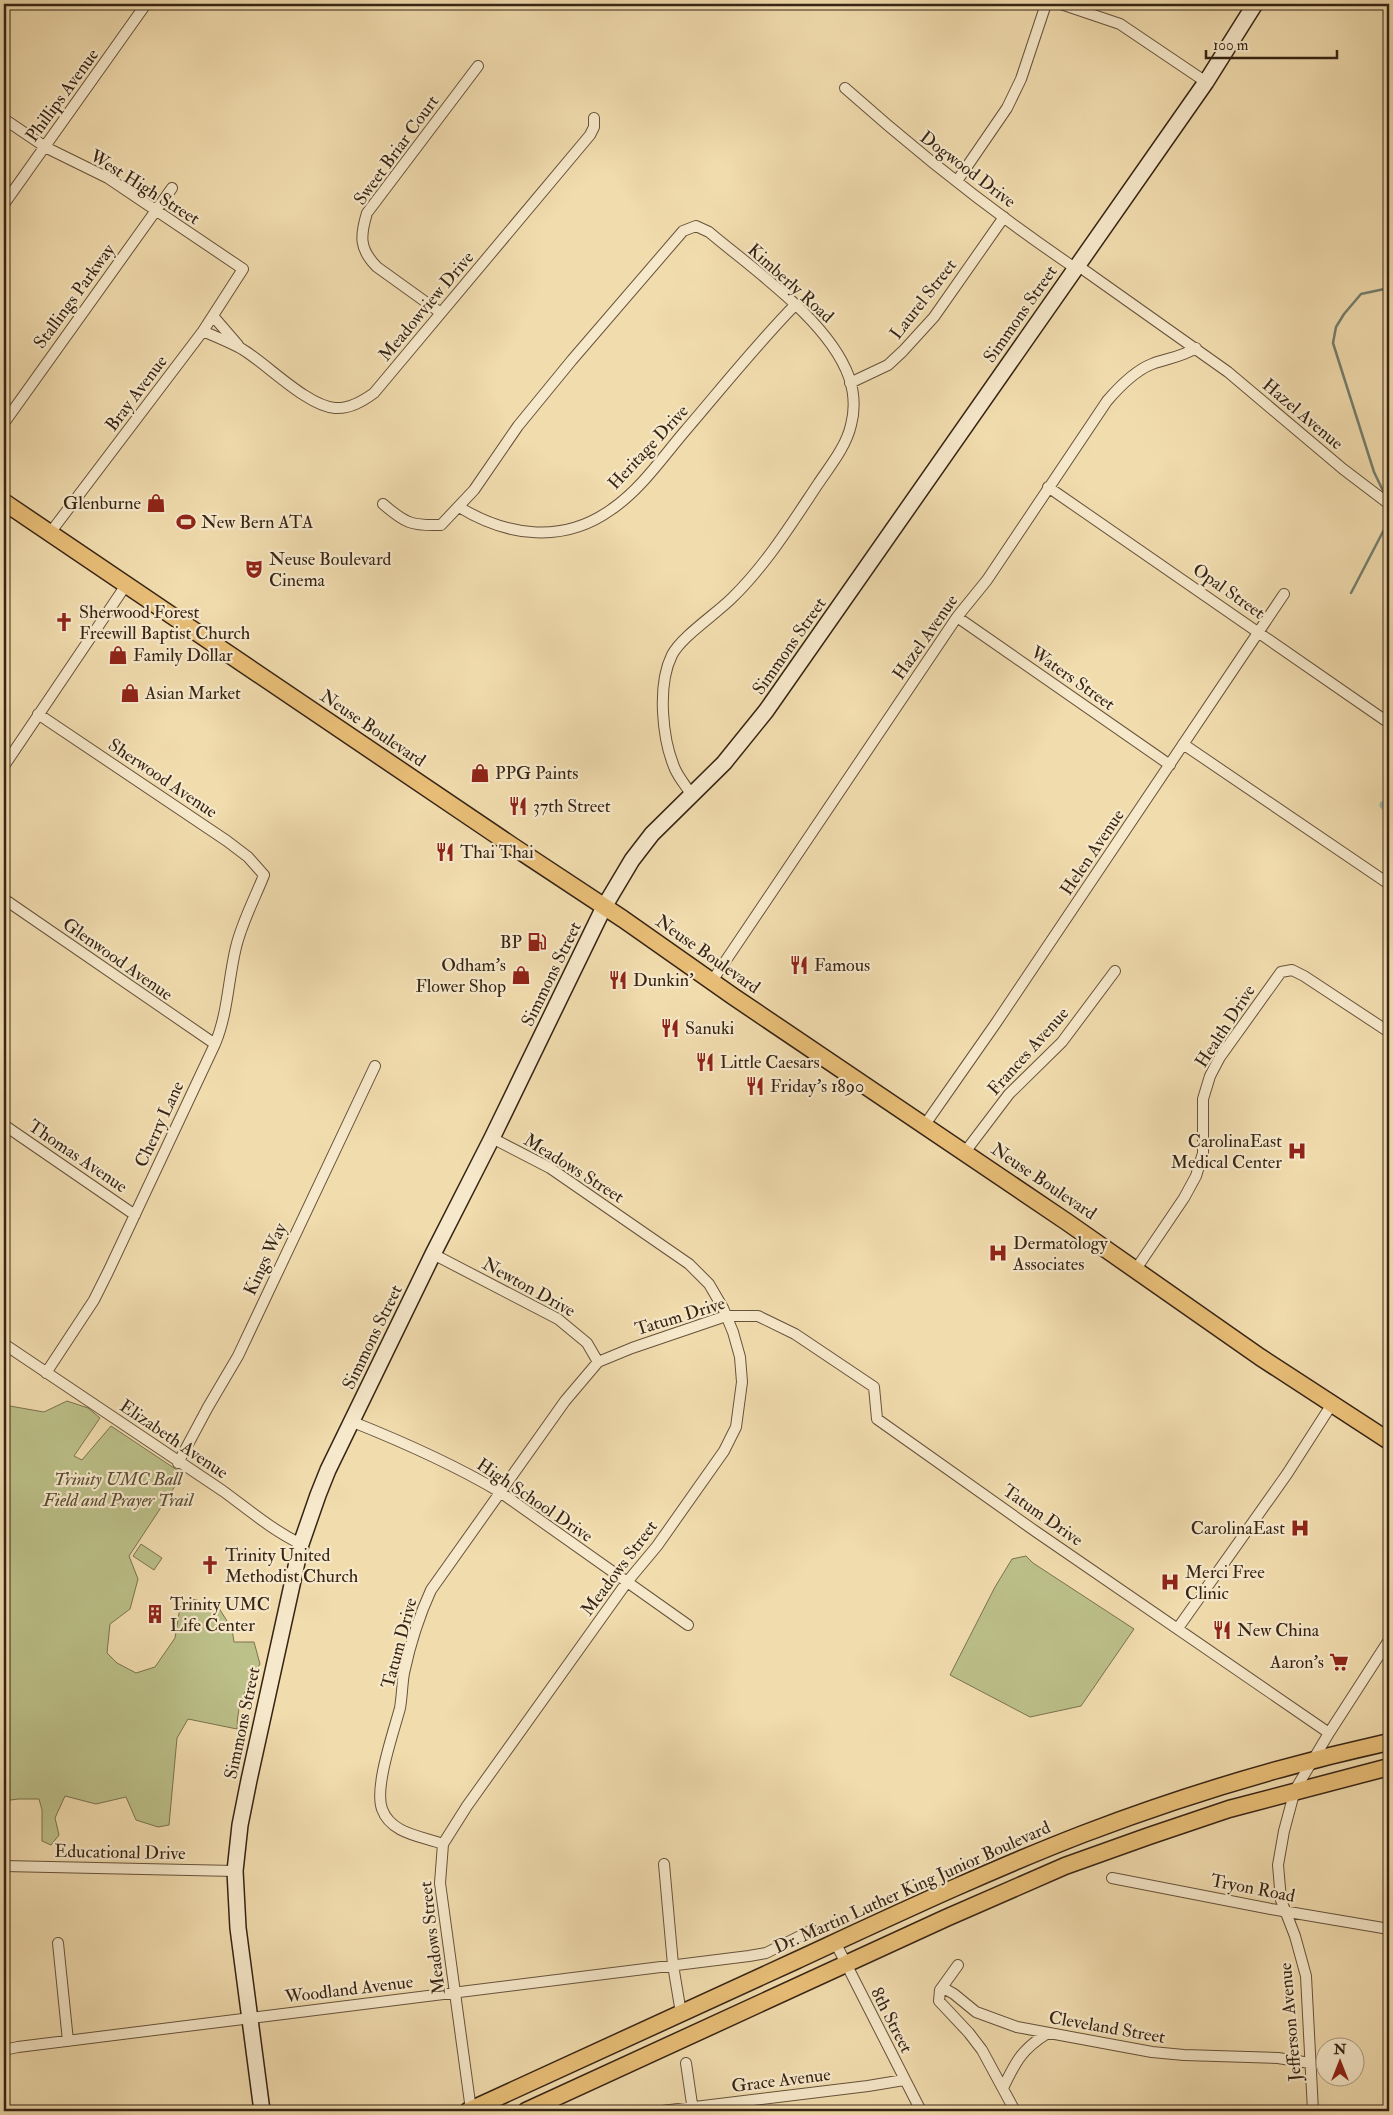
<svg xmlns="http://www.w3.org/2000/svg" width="1393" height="2115" font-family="'IM FELL Double Pica',serif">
  <rect width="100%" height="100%" fill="#f1dcae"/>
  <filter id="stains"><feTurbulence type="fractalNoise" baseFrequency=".004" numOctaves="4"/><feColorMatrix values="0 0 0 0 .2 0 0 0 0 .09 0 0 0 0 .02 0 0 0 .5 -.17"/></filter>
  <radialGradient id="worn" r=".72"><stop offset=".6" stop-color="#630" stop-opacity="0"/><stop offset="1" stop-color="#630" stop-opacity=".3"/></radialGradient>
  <path fill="#bcc089" stroke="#7a724f" d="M67,1401l21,7 12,10 -26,38 8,4 29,-34 72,48 -54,82 9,23 -8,30 -20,15 -3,29 10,10 19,10 19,-6 20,-29 5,-31 12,-8 25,6 15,24 2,13h20l6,22c-13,23 -23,37 -23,65l-49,-10 -11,19 -8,87 -11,2 -22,-7 -10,-23 -30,7 -31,-8 -10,22 4,17 -8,10 -9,-4v-31l-3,-11h-21l-14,2v-396l40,7z
    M141,1544l21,14 -8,12 -21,-14z
    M1026,1556l7,7 101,66 -53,77 -51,11 -80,-42 45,-88 17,-28z"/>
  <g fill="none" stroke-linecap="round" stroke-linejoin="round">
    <path stroke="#737f6f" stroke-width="2.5" d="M1367,4l22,6
      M1386,497l-12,-25 -41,-129 3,-16 8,-13 17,-20 28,-6
      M1351,593l38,-73"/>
    <path stroke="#9bbcab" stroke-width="9" d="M1384,805l5,4"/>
    <g stroke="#66523b" stroke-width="12">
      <path id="street" d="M1061,4l59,20 86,58
        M845,88c73,65 150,126 230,180
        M4,119l43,29 61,30 135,91 -40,62 -153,202
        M957,181l50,-73 14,-29 25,-75
        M4,204l142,-200
        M1077,265l151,107 115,97 46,35
        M441,313l-64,-46c-18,-18 -17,-31 -10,-54l111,-147
        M213,316l25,29
        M203,331c13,6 26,11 39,18 25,15 65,57 93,59 15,1 28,-7 39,-15l216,-258 4,-8v-9
        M850,383l38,-18 15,-14 31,-34 70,-100
        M4,423l168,-235
        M1048,487l341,236
        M383,504c22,19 28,22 58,21l33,-35 44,-64 54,-66 111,-129 13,-5 13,6c45,38 120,89 140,145 5,15 6,33 2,48 -5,22 -21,41 -33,59 -26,39 -52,81 -86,114 -16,16 -51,39 -60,57 -15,30 -10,84 3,114 4,9 11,17 16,25
        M459,507c49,30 105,37 153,2 29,-20 50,-51 73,-78 36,-42 71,-86 110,-126
        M957,617l213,148
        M38,714l189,127 21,16 16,18c-9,23 -22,47 -28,72 -8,33 -8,66 -21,97l-107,228 -14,28 -48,73
        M1183,744l206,140
        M4,766l122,-181
        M4,899l211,145
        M712,981l245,-364 30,-37 120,-179c12,-14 27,-30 45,-37 16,-6 30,-7 44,-16
        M4,1125l131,90
        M924,1126l72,-103 288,-429
        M965,1152l44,-58 53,-52 53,-71
        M433,1254l125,65 29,24 11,19
        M1136,1269l48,-71 12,-22 7,-23v-54l7,-23 10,-19 61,-85 11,-2 12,6 85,56
        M4,1344l219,147c26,19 49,39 78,53
        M353,1422c50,20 100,42 147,70l188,133
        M178,1463l30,-56 30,-51 137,-290
        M1178,1628l109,-154 45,-70
        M443,1844c-22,-8 -52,-10 -61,-35 -8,-22 12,-78 18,-101 2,-11 2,-23 4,-35 6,-28 15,-57 27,-83l134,-189 33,-39 34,-14 94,-32h32l37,18 79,53 3,32 158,112 294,202
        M664,1864l9,101 8,48
        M4,1866l231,5
        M1112,1878l159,31 118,20
        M835,1942l86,169
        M58,1943l10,98
        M958,1965l-18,25 -1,11 30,32 13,17 33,61
        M940,1990h7l7,4 22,18 41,15 135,25 32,3 94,3 32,5
        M4,2050l14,-3 731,-91 17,-3 46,-23
        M686,2063l7,48
        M1003,2088c13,-27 19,-39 45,-55
        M471,2110l-31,-227 3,-39 24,-38 160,-224 30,-36 67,-95 12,-24 6,-45 -2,-25 -7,-25 -10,-24 -14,-24 -20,-20 -139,-96 -58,-30
        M662,2111l206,-25 36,-6
        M1313,2111l-7,-135 -11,-40 -14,-36 -3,-35 6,-34 11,-41 34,-57 60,-93"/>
    </g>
    <g stroke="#372415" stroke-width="18">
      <path id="secondary" d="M262,2111l-24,-183 -3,-57 5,-46 9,-45 52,-236 17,-49 10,-25 105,-216 59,-116 112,-231 28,-47 20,-26 72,-71 42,-52 440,-629 49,-78"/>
    </g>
    <g stroke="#372415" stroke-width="19">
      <path id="primary" d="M4,502l507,343 112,74 111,78 333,225 193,135 129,84
        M468,2111c109,-50 218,-100 327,-150 95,-44 190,-89 288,-127 99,-38 202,-69 306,-92
        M526,2111l420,-193 119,-52 84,-30 80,-27 160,-42"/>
    </g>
    <use href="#street" stroke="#f6e8ca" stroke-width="10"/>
    <use href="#secondary" stroke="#f6e8ca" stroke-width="15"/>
    <use href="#primary" stroke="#e8be77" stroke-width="16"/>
  </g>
  <defs>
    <g id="shop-bare" transform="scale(1.5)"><path d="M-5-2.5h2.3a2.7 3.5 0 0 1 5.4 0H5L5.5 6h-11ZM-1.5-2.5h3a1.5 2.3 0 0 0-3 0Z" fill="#8f2418" stroke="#f6e8ca" stroke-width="2.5" paint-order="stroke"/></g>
    <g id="stadium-bare" transform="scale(1.5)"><path d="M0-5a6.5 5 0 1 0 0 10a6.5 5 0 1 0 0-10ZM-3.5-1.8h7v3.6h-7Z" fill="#8f2418" stroke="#f6e8ca" stroke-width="2.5" paint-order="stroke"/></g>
    <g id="theatre-bare" transform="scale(1.5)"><path d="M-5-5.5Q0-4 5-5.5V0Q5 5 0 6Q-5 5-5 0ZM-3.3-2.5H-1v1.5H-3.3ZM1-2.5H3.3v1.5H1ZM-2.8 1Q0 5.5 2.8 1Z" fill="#8f2418" stroke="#f6e8ca" stroke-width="2.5" paint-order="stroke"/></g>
    <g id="church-bare" transform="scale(1.5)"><path d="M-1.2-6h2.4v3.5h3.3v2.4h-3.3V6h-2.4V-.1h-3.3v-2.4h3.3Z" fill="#8f2418" stroke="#f6e8ca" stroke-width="2.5" paint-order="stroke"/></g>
    <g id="restaurant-bare" transform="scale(1.5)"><path d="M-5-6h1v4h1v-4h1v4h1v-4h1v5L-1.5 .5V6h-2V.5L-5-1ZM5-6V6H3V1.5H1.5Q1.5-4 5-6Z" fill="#8f2418" stroke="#f6e8ca" stroke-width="2.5" paint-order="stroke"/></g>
    <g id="fuel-bare" transform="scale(1.5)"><path d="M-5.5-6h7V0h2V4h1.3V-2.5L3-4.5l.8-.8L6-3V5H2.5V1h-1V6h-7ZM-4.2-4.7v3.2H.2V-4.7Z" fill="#8f2418" stroke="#f6e8ca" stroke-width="2.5" paint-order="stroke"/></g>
    <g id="hospital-bare" transform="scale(1.5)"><path d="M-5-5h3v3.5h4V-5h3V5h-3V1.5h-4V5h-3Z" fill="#8f2418" stroke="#f6e8ca" stroke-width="2.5" paint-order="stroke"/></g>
    <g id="building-bare" transform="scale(1.5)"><path d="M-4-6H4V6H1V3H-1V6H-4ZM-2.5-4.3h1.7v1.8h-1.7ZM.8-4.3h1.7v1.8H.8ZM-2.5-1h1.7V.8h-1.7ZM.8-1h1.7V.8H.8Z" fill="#8f2418" stroke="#f6e8ca" stroke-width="2.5" paint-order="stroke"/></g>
    <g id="supermarket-bare" transform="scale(1.5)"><path d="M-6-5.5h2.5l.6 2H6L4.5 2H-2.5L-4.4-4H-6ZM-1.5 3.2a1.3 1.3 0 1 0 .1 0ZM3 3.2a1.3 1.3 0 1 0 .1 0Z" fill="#8f2418" stroke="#f6e8ca" stroke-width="2.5" paint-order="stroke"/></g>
  </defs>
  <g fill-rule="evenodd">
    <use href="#shop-bare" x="156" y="503"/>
    <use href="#stadium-bare" x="186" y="522"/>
    <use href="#theatre-bare" x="254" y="569"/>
    <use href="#church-bare" x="64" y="622"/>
    <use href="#shop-bare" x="118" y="655"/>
    <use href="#shop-bare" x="130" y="693"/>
    <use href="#shop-bare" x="480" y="773"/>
    <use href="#restaurant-bare" x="518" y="806"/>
    <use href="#restaurant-bare" x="445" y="852"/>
    <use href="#fuel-bare" x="537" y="942"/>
    <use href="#restaurant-bare" x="799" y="965"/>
    <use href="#shop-bare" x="521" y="975"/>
    <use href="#restaurant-bare" x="618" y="980"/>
    <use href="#restaurant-bare" x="670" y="1028"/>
    <use href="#restaurant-bare" x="705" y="1062"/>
    <use href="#restaurant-bare" x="755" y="1086"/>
    <use href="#hospital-bare" x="1297" y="1151"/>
    <use href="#hospital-bare" x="998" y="1253"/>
    <use href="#hospital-bare" x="1300" y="1528"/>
    <use href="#church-bare" x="210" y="1565"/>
    <use href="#hospital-bare" x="1170" y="1582"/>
    <use href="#building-bare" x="155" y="1614"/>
    <use href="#restaurant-bare" x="1222" y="1630"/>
    <use href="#supermarket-bare" x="1339" y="1662"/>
  </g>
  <g text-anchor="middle" stroke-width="4.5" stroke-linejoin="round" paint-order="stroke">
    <g font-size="18" fill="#372415" stroke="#f6e8ca">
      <text transform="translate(62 95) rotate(-54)" y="6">Phillips Avenue</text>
      <text transform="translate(396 150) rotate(-54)" y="6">Sweet Briar Court</text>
      <text transform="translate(968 169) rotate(37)" y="6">Dogwood Drive</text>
      <text transform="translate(145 187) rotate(32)" y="6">West High Street</text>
      <text transform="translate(791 283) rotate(42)" y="6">Kimberly Road</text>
      <text transform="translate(74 296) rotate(-54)" y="6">Stallings Parkway</text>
      <text transform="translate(923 299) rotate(-52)" y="6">Laurel Street</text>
      <text transform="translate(426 306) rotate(-50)" y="6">Meadowview Drive</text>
      <text transform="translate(1020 314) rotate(-55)" y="6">Simmons Street</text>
      <text transform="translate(136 393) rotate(-53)" y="6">Bray Avenue</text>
      <text transform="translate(1303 414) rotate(40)" y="6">Hazel Avenue</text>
      <text transform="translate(648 447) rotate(-47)" y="6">Heritage Drive</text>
      <text transform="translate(1229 591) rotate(35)" y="6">Opal Street</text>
      <text transform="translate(925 637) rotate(-55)" y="6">Hazel Avenue</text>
      <text transform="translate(789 646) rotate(-55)" y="6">Simmons Street</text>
      <text transform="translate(1073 678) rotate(35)" y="6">Waters Street</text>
      <text transform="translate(373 728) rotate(34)" y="6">Neuse Boulevard</text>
      <text transform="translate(163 778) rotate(34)" y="6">Sherwood Avenue</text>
      <text transform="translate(1092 852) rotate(-56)" y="6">Helen Avenue</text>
      <text transform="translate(708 954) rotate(35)" y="6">Neuse Boulevard</text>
      <text transform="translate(118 959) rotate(35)" y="6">Glenwood Avenue</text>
      <text transform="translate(551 974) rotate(-64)" y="6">Simmons Street</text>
      <text transform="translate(1225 1026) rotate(-57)" y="6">Health Drive</text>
      <text transform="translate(1028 1051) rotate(-48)" y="6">Frances Avenue</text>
      <text transform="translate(159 1124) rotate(-65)" y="6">Cherry Lane</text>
      <text transform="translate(78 1156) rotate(34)" y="6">Thomas Avenue</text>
      <text transform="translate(574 1168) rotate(32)" y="6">Meadows Street</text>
      <text transform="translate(1044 1181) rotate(34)" y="6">Neuse Boulevard</text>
      <text transform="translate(265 1259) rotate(-65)" y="6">Kings Way</text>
      <text transform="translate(529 1287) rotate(29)" y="6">Newton Drive</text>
      <text transform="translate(680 1316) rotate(-17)" y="6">Tatum Drive</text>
      <text transform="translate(372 1337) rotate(-64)" y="6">Simmons Street</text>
      <text transform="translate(174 1439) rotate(34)" y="6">Elizabeth Avenue</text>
      <text transform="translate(535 1500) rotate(34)" y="6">High School Drive</text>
      <text transform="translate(1043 1515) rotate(35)" y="6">Tatum Drive</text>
      <text transform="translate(619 1568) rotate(-53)" y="6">Meadows Street</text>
      <text transform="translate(399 1643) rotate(-75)" y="6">Tatum Drive</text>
      <text transform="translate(242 1723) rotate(-78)" y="6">Simmons Street</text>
      <text transform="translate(120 1852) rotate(1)" y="6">Educational Drive</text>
      <text transform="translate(912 1887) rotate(-24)" y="6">Dr. Martin Luther King Junior Boulevard</text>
      <text transform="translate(1253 1888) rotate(11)" y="6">Tryon Road</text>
      <text transform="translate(432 1938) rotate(-97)" y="6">Meadows Street</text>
      <text transform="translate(349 1989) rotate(-7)" y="6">Woodland Avenue</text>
      <text transform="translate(892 2020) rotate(63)" y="6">8th Street</text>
      <text transform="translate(1290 2022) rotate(-95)" y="6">Jefferson Avenue</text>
      <text transform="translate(1107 2027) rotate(10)" y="6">Cleveland Street</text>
      <text transform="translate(781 2080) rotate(-7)" y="6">Grace Avenue</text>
    </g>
    <g font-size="18" fill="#372415" stroke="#f6e8ca" text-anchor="start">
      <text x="141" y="509" text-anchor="end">Glenburne</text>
      <text x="201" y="528">New Bern ATA</text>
      <text x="269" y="565">Neuse Boulevard<tspan x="269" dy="21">Cinema</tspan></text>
      <text x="79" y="618">Sherwood Forest<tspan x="79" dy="21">Freewill Baptist Church</tspan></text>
      <text x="133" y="661">Family Dollar</text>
      <text x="145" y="699">Asian Market</text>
      <text x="495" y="779">PPG Paints</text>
      <text x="533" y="812">37th Street</text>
      <text x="460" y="858">Thai Thai</text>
      <text x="522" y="948" text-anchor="end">BP</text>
      <text x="506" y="971" text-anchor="end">Odham's<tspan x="506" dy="21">Flower Shop</tspan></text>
      <text x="814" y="971">Famous</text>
      <text x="633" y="986">Dunkin'</text>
      <text x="685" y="1034">Sanuki</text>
      <text x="720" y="1068">Little Caesars</text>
      <text x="770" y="1092">Friday's 1890</text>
      <text x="1282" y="1147" text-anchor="end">CarolinaEast<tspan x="1282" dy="21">Medical Center</tspan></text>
      <text x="1013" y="1249">Dermatology<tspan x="1013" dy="21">Associates</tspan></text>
      <text x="1285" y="1534" text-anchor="end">CarolinaEast</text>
      <text x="225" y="1561">Trinity United<tspan x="225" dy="21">Methodist Church</tspan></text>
      <text x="1185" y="1578">Merci Free<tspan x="1185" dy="21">Clinic</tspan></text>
      <text x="170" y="1610">Trinity UMC<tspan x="170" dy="21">Life Center</tspan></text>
      <text x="1237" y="1636">New China</text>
      <text x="1324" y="1668" text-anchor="end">Aaron's</text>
    </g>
    <g font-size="18" font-style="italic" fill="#584b32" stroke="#f6e8ca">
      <text x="118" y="1485">Trinity UMC Ball<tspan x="118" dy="21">Field and Prayer Trail</tspan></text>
    </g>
  </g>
  <rect width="1393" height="2115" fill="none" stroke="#f1dcae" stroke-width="20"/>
  <rect x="5" y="5" width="1383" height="2105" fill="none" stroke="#372415" stroke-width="2.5"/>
  <rect x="10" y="10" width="1373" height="2095" fill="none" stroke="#372415"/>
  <g transform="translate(1340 2062)"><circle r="24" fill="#f6e8ca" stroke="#aa9a82"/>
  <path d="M0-4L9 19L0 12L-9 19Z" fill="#8f2418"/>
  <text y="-8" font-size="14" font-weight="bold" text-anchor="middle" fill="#372415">N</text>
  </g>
  <path d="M1206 50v8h131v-8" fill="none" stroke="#372415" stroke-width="2.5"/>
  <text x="1213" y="50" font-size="15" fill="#372415" stroke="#f6e8ca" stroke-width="4" paint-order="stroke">100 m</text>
  <rect width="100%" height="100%" filter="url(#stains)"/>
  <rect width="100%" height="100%" fill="url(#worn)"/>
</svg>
